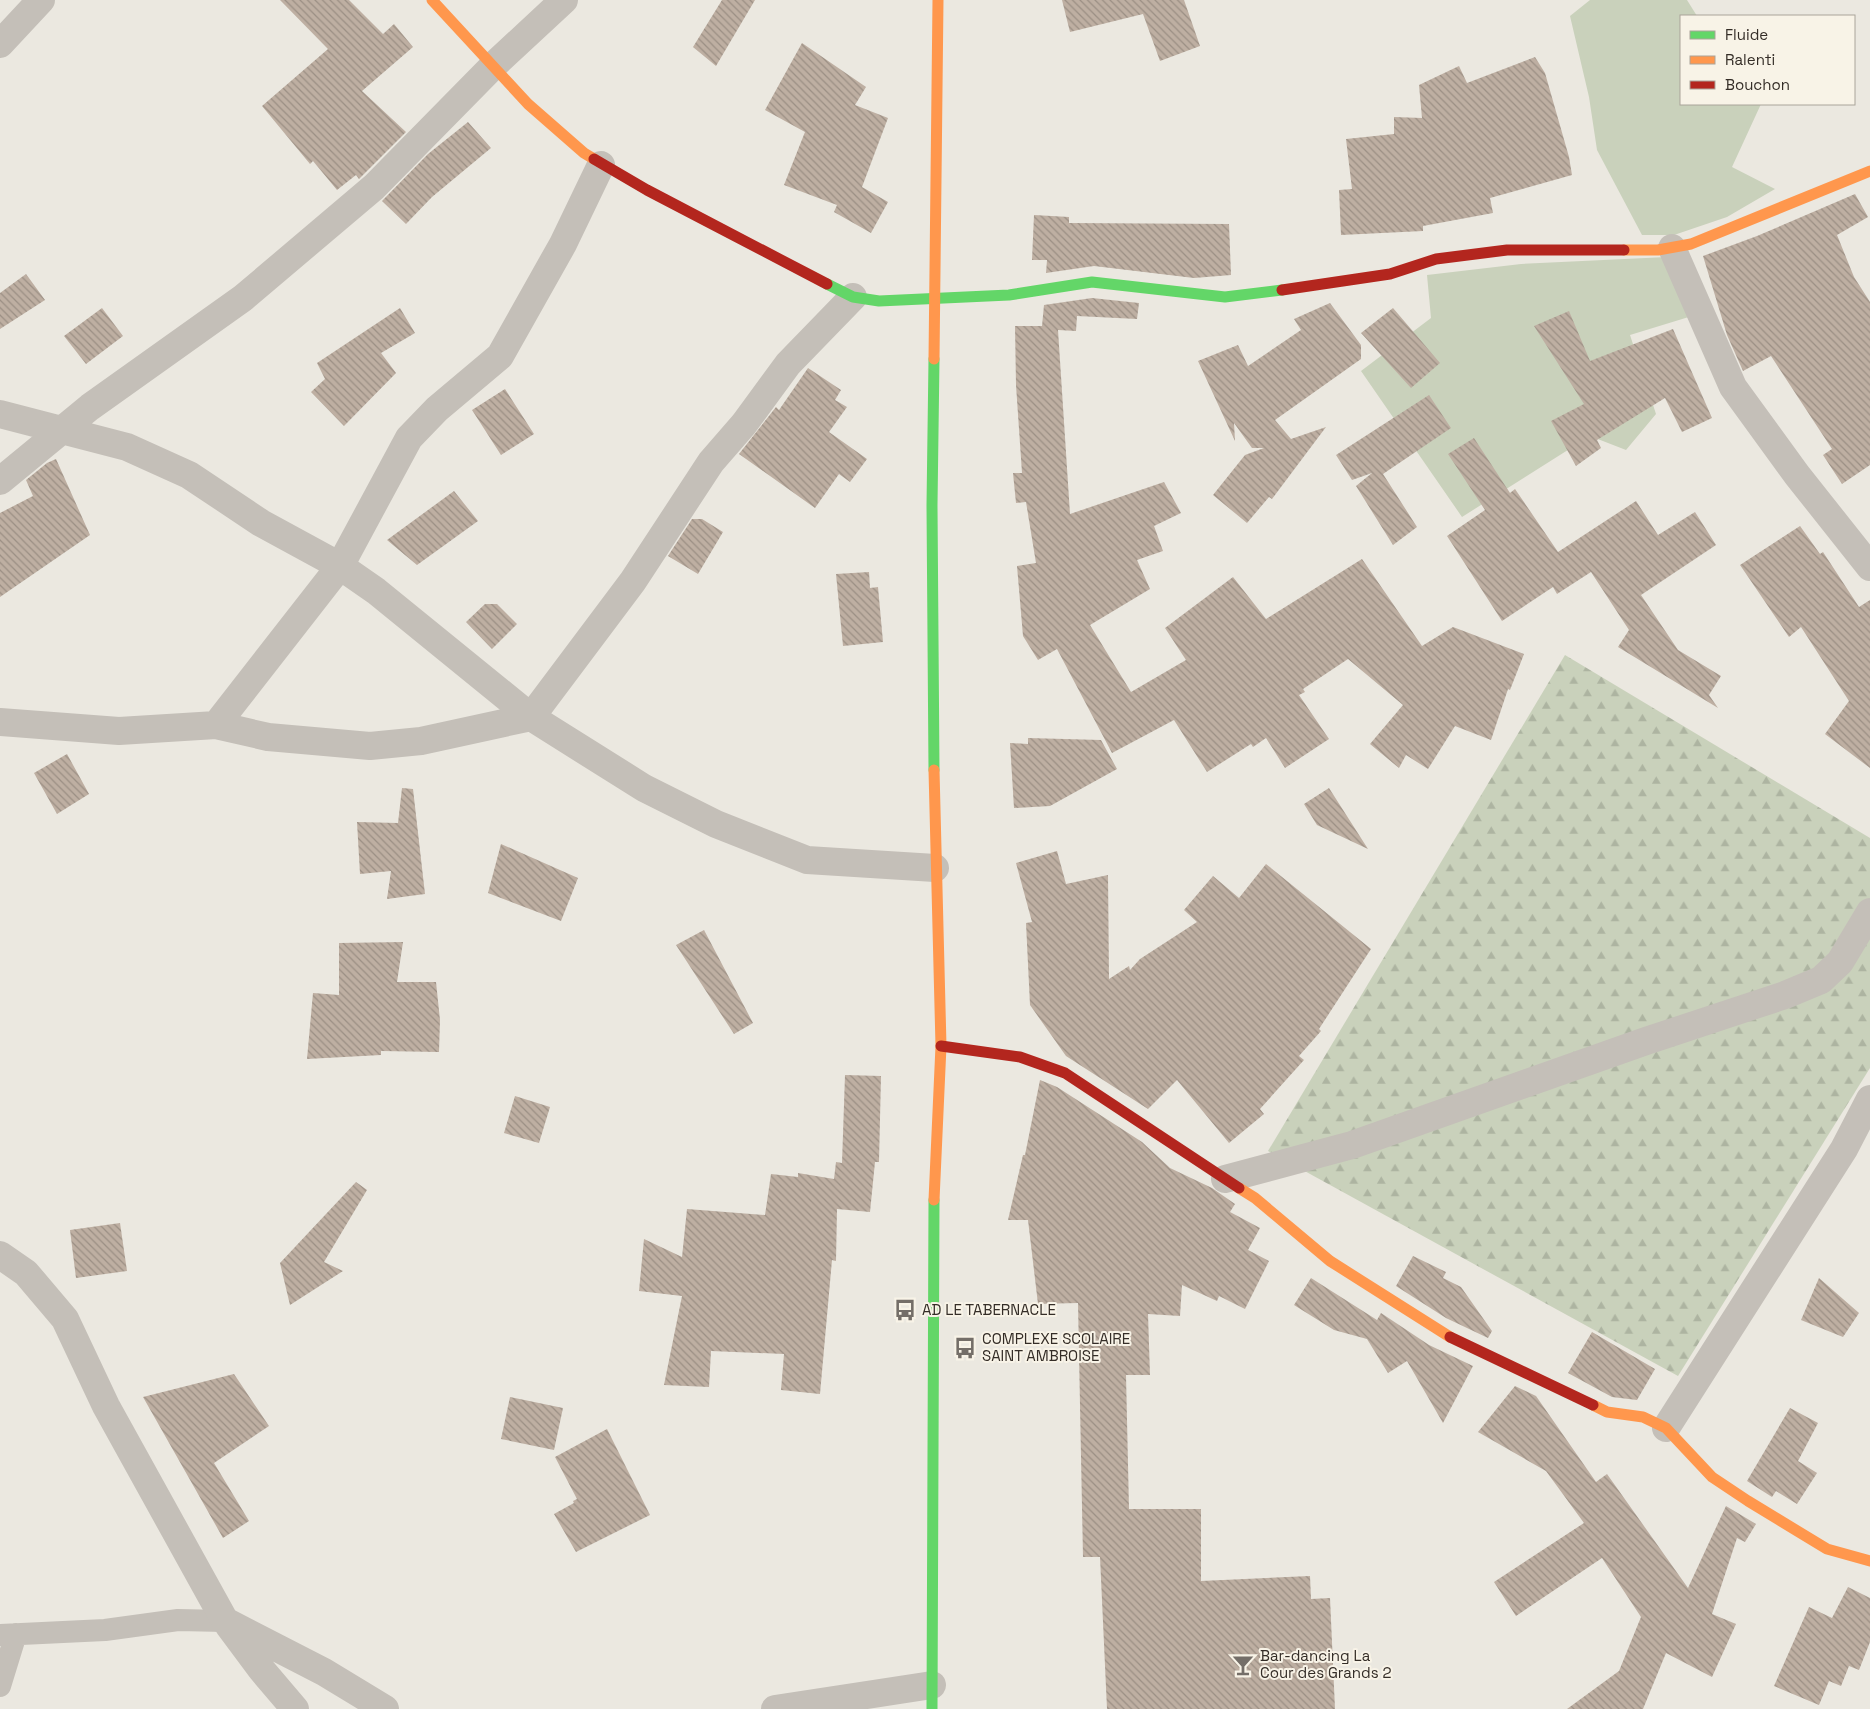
<svg xmlns="http://www.w3.org/2000/svg" width="1870" height="1709" font-family="'Space Grotesk',sans-serif">
  <defs>
    <pattern id="forest-firs" width="22" height="20" patternUnits="userSpaceOnUse" patternTransform="scale(1.25)"><rect width="22" height="20" fill="#c9d1bb"/><path d="M5 1l3.5 6h-7zM16 11l3.5 6h-7z" fill="#adb4a1"/></pattern>
    <pattern id="building-back-hatch" width="6" height="6" patternUnits="userSpaceOnUse" patternTransform="scale(1.25)"><rect width="6" height="6" fill="#beafa2"/><path d="M-1 5l2 2M0 0l6 6M5-1l2 2" fill="none" stroke="#9b8f84"/></pattern>
  </defs>
  <rect width="100%" height="100%" fill="#ebe8e0"/>
  <path fill="#c9d1bb" d="M1590,0h97l10,16h-16v88h80l-29,63 43,22 -48,28 -53,18h-32l-45,-85 -8,-53 -19,-81z
    M1667,257l25,59 -62,19 26,79 -30,36 -36,-14 -128,81 -101,-146 70,-53 -4,-43 94,-11z"/>
  <path fill="url(#forest-firs)" d="M1565,655l305,183v230l-192,308 -410,-225z"/>
  <path fill="url(#building-back-hatch)" d="M280,0h69l34,34 11,-10 19,23 -51,44 44,41 -47,47 -3,-4 -19,15 -24,-29 -3,3 -48,-58 66,-57z
    M722,0h33l-39,66 -23,-19z
    M1062,0h122l16,46 -40,15 -17,-47 -73,18z
    M802,43l64,44 -11,18 33,13 -26,69 26,15 -17,31 -37,-21 3,-7 -53,-20 21,-53 -40,-22z
    M1535,57l10,16 24,84 3,18 -82,23 3,15 -70,13v5l-82,4 -2,-45 13,-1 -6,-50 48,-5v-17l28,1 -3,-33 40,-19 8,17z
    M468,122l23,26 -59,49 -26,27 -24,-23 46,-47z
    M1855,194l13,23 -31,18 17,42 16,25v163l-28,19 -19,-29 9,-6 -61,-93 -28,15 -16,-36 -24,-79 54,-20z
    M1034,215l35,2v6l160,1 2,51 -37,3 -100,-12 -48,7 1,-13h-15z
    M26,274l19,26 -45,29v-36z
    M1092,298l47,5 -2,16 -60,-3 -1,15 -18,-1 12,184 94,-32 17,31 -27,13 9,25 -26,9 13,29 -60,36 41,67 55,-32 -21,-32 68,-51 33,42 96,-60 60,87 31,-19 71,27 -14,36 -2,-1 -17,51 -36,-14 -27,43 -22,-14 -7,13 -29,-24 33,-39 -55,-46 -45,30 2,3 -6,3 30,44 -44,29 -19,-30 -13,9 -2,-3 -44,28 -33,-52 -62,33 -55,-104 -19,11 -15,-24 -6,-70 19,-3 -10,-61 -10,1 -3,-30h9l-6,-88 -1,-59h27l2,-21z
    M1330,303l31,42v14l-86,61 16,19 35,-12 -54,72 -3,-2 -22,26 -34,-28 32,-40 19,-7h-12l-18,-25 1,18 -37,-80 40,-16 10,21 53,-36 -7,-11z
    M102,308l21,28 -37,28 -22,-28z
    M400,308l15,25 -34,20 15,20 -52,53 -33,-34 14,-13 -8,-16z
    M1393,308l47,55 -29,25 -50,-55z
    M1569,311l21,50 83,-32 39,89 -30,14 -17,-34 -68,42 4,8 -25,18 -25,-45 33,-17 -50,-78z
    M808,368l33,22 -6,10 12,7 -18,25 38,27 -17,23 -11,-8 -24,34 -76,-54 37,-47 3,3z
    M505,389l29,45 -33,21 -29,-45z
    M1429,395l22,33 -68,46 34,53 -24,18 -37,-59 16,-13 -20,7 -16,-25z
    M1474,438l36,55 5,-4 43,63 78,-51 22,34 37,-23 21,33 -75,50 37,55 43,26 -12,19 9,13 -100,-61 11,-17 -38,-58 -34,22 -4,-7 -51,34 -55,-85 38,-26 -37,-56z
    M56,459l34,76 -90,62v-84l33,-17 -7,-16 21,-17z
    M454,491l24,30 -61,44 -30,-25z
    M692,519h10l21,13 -25,42 -30,-18z
    M1800,526l20,28 3,-2 36,55 11,-7v168l-45,-34 24,-33 -48,-74 -12,10 -49,-72z
    M869,572l1,16 8,-1 5,55 -40,4 -7,-72z
    M485,604h12l20,20 -25,25 -26,-27z
    M1028,738l73,2 16,29 -67,37 -36,2 -4,-65 18,1z
    M67,754l22,40 -32,20 -23,-41z
    M402,788l11,1 12,105 -38,5 4,-28 -31,3 -3,-52 41,1z
    M1329,788l39,61 -51,-24 -13,-21z
    M501,844l77,34 -17,43 -73,-28z
    M1057,851l9,33 42,-9 1,104 20,-13 1,4 10,-11 57,-37 -13,-12 29,-34 26,22 27,-34 105,85 -52,80 2,2 -22,25 5,4 -44,49 4,5 -35,29 -52,-63 -29,29 -82,-53 -36,-51 -4,-82 6,-1 -16,-59z
    M704,930l49,93 -19,11 -58,-89z
    M403,942l-6,40h39l4,38 -1,32 -58,-1v4l-74,4 6,-66 26,2v-52z
    M845,1075l36,1 -2,86h-4l-5,50 -33,-3 -1,52 -4,-1 -12,134 -39,-4 3,-36 -73,-3 -2,36 -45,-2 18,-89 -43,-5 5,-52 38,18 5,-48 78,6 6,-41 27,3v-4l36,6 2,-17 6,1z
    M1040,1080l17,7 85,55 28,26 42,20 23,16 -5,8 30,16 -12,22 21,11 -24,48 -26,-13 -2,5 -35,-16 -2,31 -32,-2 2,61h-24l3,134h72v72l109,-5 1,23 19,-1 5,111h-228l-7,-152h-17l-5,-254 -40,1 -10,-84h-20l15,-65h2z
    M515,1096l35,11 -11,36 -35,-10z
    M356,1182l11,8 -43,72 19,9 -53,34 -10,-42z
    M120,1223l7,48 -51,7 -6,-48z
    M1413,1256l33,16 -3,6 18,9 31,44 -4,7 -42,-20 -50,-32z
    M1311,1278l66,42 4,-7 48,32 44,21 -30,57 -36,-62 -19,12 -21,-34 -33,-9 -40,-25z
    M1819,1278l40,35 -16,24 -42,-17z
    M1592,1332l63,37 -18,31 -25,-3 -44,-24z
    M234,1374l35,52 -55,37 35,58 -26,17 -80,-141z
    M1515,1386l21,10 60,86 11,-8 81,114 38,-82 30,18 -11,18 -8,-4 -25,76 24,10 -24,53 -46,-24 -23,56h-76l52,-38 22,-54 -39,-59 -86,58 -22,-34 90,-59 -38,-52 -68,-39z
    M510,1397l53,11 -9,42 -53,-11z
    M1790,1408l28,15 -20,38 19,12 -20,31 -21,-13 -4,6 -25,-16z
    M607,1429l43,86 -74,37 -22,-38 20,-11 -1,-2 4,-2 -22,-42z
    M1848,1587l22,11v44l-11,28 -10,-4 -8,20 -12,-5 -10,24 -45,-19 35,-79 23,11z"/>
  <g fill="none" stroke-linecap="round" stroke-linejoin="round">
    <path stroke="#c4bfb8" stroke-width="22" d="M0,1635l105,-5 73,-10 47,1
      M0,1686l16,-52"/>
    <path stroke="#c4bfb8" stroke-width="28" d="M0,44l41,-44
      M1672,248l61,139 64,88 73,92
      M0,414l127,33 62,28 72,48 79,43 36,25 155,126 113,71 72,36 91,36 128,8
      M0,481l90,-74 153,-109 131,-111 120,-122 70,-65
      M0,722l119,9 97,-6 52,12 102,9 51,-5 110,-24 102,-136 78,-119 33,-38 44,-60 65,-67
      M216,725l124,-159 69,-128 28,-29 63,-53 63,-112 38,-79
      M1225,1179l127,-34 294,-104 139,-46 36,-15 19,-18 30,-50
      M0,1255l26,18 39,46 41,87 119,215 99,51 61,37
      M1666,1428l178,-279 26,-50
      M229,1626l32,43 34,40
      M775,1709l157,-24"/>
    <path stroke="#63d668" stroke-width="11" d="M827,284l26,13 26,4 130,-6 83,-13 133,15 57,-7
      M934,359l-2,146 2,265
      M932,1709l2,-509"/>
    <path stroke="#ff974d" stroke-width="11" d="M432,0l96,104 56,49 10,6
      M1624,250h34l33,-6 179,-73
      M934,359l4,-359
      M1239,1188l16,10 75,63 120,76
      M934,1200l7,-154 -7,-276
      M1593,1405l14,7 36,5 23,11 46,49 36,24 79,48 43,12"/>
    <path stroke="#b3261e" stroke-width="11" d="M594,159l53,31 180,94
      M1282,290l108,-16 46,-15 71,-9h117
      M941,1046l79,11 45,16 174,115
      M1450,1337l143,68"/>
  </g>
  <defs>
    <g id="bus-bare" transform="scale(1.725)"><path d="M-5-6H5V4H4V6H2V4H-2V6H-4V4H-5ZM-3.5-4V0h7V-4ZM-3.5 1.2v1.5H-2V1.2ZM2 1.2v1.5H3.5V1.2Z" fill="#746e68" stroke="#f8f3e7" stroke-width="2.5" paint-order="stroke"/></g>
    <g id="bar-bare" transform="scale(1.725)"><path d="M-6-5H6L.8 .8V4.5H3.5V6h-7V4.5H-.8V.8Z" fill="#746e68" stroke="#f8f3e7" stroke-width="2.5" paint-order="stroke"/></g>
  </defs>
  <g fill-rule="evenodd">
    <use href="#bus-bare" x="905" y="1310"/>
    <use href="#bus-bare" x="965" y="1348"/>
    <use href="#bar-bare" x="1243" y="1665"/>
  </g>
  <g text-anchor="middle" stroke-width="4" stroke-linejoin="round" paint-order="stroke">
    <g font-size="15" fill="#342d27" stroke="#f8f3e7" text-anchor="start">
      <text x="922" y="1315">AD LE TABERNACLE</text>
      <text x="982" y="1344">COMPLEXE SCOLAIRE<tspan x="982" dy="17">SAINT AMBROISE</tspan></text>
      <text x="1260" y="1661">Bar-dancing La<tspan x="1260" dy="17">Cour des Grands 2</tspan></text>
    </g>
  </g>
  <rect x="1680" y="15" width="175" height="90" fill="#f8f3e7" stroke="#aaa49a"/>
  <rect x="1690" y="31" width="25" height="8" fill="#63d668" stroke="#aaa49a"/>
  <text x="1725" y="40" font-size="15" fill="#342d27">Fluide</text>
  <rect x="1690" y="56" width="25" height="8" fill="#ff974d" stroke="#aaa49a"/>
  <text x="1725" y="65" font-size="15" fill="#342d27">Ralenti</text>
  <rect x="1690" y="81" width="25" height="8" fill="#b3261e" stroke="#aaa49a"/>
  <text x="1725" y="90" font-size="15" fill="#342d27">Bouchon</text>
</svg>
